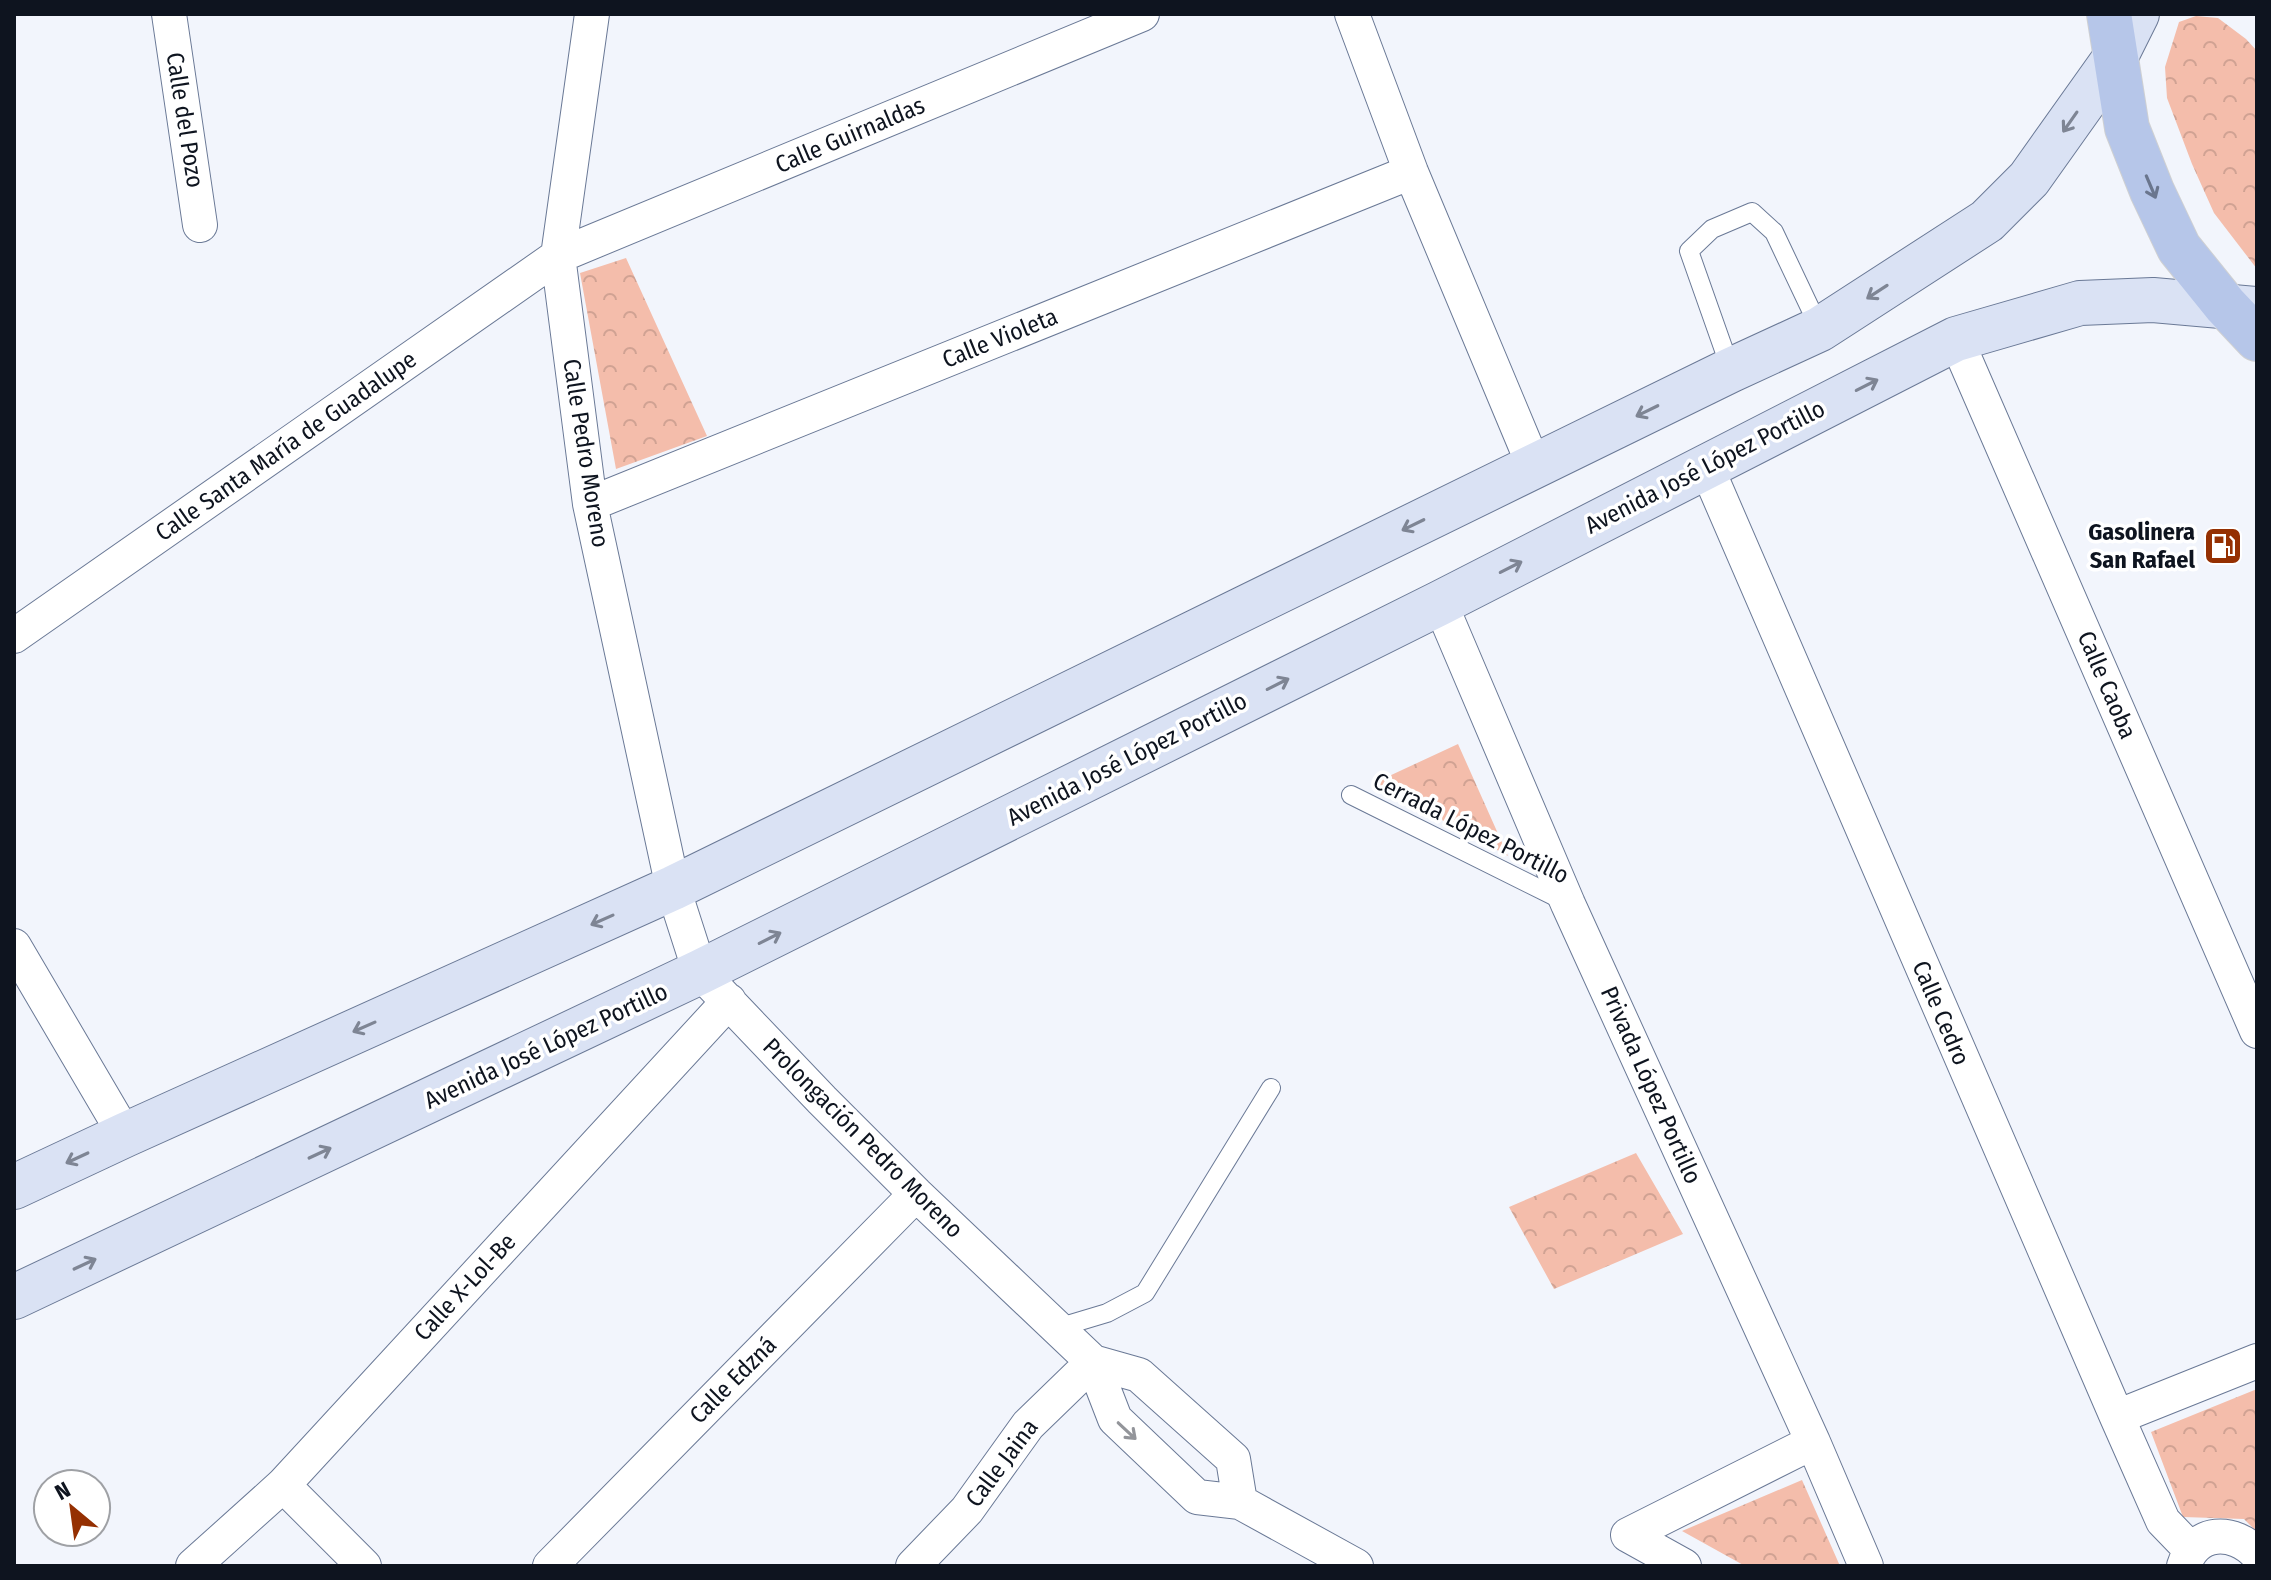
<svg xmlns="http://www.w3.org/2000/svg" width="2271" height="1580" font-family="'Fira Sans Condensed',sans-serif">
  <defs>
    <pattern id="forest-crowns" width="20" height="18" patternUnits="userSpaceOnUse" patternTransform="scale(2)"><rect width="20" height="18" fill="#f4bdab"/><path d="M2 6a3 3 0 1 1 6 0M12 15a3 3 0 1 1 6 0" fill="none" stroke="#d0a293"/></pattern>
  </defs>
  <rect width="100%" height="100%" fill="#f2f5fc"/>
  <path fill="url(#forest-crowns)" d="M2196,16l22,2 28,21 11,12v218l-43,-56 -22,-49 -25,-66 -2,-31 14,-45z
    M626,258l81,178 -91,33 -36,-196z
    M1458,744l50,112 -134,-73z
    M1636,1153l47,81 -129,55 -45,-82z
    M2257,1389v143l-13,-13 -61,-2 -32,-85z
    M1802,1480l38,86h-95l-63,-35z"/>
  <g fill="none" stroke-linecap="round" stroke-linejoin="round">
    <g stroke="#6a7996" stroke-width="20">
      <path id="lane" d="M1731,370l-42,-119 23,-22 40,-17 22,20 46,97
        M1351,795l215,107
        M1057,1328l50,-15 38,-20 126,-205"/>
    </g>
    <g stroke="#6a7996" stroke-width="36">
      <path id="street" d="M169,14l31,211
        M592,14l-34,242 32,248 83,384 27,84 122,128 94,94 177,168 22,57 82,78 43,5 116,64
        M1352,14l59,158 123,294
        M1956,339l301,692
        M1706,466l411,951 46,104 28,29
        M590,504l821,-332
        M1440,603l128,301 245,538 53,124
        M14,636l544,-380 584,-242
        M14,946l111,189
        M1093,1362l46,13 94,84 7,43
        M2117,1417l140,-56
        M283,1485l81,81
        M1628,1535l185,-93
        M1628,1535l56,31
        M193,1566l90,-81 446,-484
        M550,1566l366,-372
        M913,1566l54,-56 61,-85 65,-63
        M2184,1566c11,-37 50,-37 73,-12"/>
    </g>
    <g stroke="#6a7996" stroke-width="46">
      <path id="secondary" d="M14,1187l111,-52 548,-247 1058,-518 89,-41 167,-108 42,-42 86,-121 22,-44
        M14,1297l686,-325 740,-369 516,-264 124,-36 73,-3 102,9"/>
    </g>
    <g stroke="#cfd0d2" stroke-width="46">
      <path id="primary" d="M2109,14l18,114 25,63 27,57 46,57 32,34"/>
    </g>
    <use href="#lane" stroke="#fff" stroke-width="18"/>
    <use href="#street" stroke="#fff" stroke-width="34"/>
    <use href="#secondary" stroke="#dae2f4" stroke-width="44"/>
    <use href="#primary" stroke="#b6c6e9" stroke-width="44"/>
  </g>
  <defs><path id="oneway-shaft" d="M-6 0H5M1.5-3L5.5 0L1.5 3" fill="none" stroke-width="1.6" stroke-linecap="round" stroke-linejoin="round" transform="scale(2)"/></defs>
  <g stroke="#7e8594">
    <use href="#oneway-shaft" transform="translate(2070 122) rotate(125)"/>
    <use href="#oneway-shaft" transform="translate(1877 292) rotate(147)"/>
    <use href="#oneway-shaft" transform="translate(1867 385) rotate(-27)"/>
    <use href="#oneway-shaft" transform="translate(1647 411) rotate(154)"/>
    <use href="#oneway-shaft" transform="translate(1413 525) rotate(154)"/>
    <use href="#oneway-shaft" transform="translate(1511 567) rotate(-27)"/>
    <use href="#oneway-shaft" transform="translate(1278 684) rotate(-27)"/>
    <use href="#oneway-shaft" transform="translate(602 920) rotate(156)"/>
    <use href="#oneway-shaft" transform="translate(770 938) rotate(-27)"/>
    <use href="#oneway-shaft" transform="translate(364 1027) rotate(156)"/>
    <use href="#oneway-shaft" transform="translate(320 1153) rotate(-25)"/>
    <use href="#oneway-shaft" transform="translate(77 1158) rotate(155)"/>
    <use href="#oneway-shaft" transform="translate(85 1264) rotate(-25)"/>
  </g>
  <use stroke="#6a768e" href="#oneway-shaft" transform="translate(2151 187) rotate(67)"/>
  <use stroke="#93959a" href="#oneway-shaft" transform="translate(1127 1431) rotate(43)"/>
  <defs>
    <g id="fuel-square" transform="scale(2)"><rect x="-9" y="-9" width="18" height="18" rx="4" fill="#953002" stroke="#fff"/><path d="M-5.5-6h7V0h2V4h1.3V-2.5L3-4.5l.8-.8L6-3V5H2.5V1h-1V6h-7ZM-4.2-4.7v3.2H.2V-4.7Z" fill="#fff"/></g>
  </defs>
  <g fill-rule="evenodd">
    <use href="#fuel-square" x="2223" y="546"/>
  </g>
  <g text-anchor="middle" stroke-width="7" stroke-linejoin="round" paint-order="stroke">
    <g font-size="24" fill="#0e141f" stroke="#fff">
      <text transform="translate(185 120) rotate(81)" y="8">Calle del Pozo</text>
      <text transform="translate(850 135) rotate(-23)" y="8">Calle Guirnaldas</text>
      <text transform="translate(1000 338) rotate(-22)" y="8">Calle Violeta</text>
      <text transform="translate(286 446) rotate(-35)" y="8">Calle Santa María de Guadalupe</text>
      <text transform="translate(586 453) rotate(81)" y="8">Calle Pedro Moreno</text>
      <text transform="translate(1705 467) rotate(-27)" y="8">Avenida José López Portillo</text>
      <text transform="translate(2107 685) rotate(67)" y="8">Calle Caoba</text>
      <text transform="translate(1127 759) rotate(-27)" y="8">Avenida José López Portillo</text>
      <text transform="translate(1471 828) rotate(27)" y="8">Cerrada López Portillo</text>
      <text transform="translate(1941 1013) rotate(67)" y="8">Calle Cedro</text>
      <text transform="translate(546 1046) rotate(-25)" y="8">Avenida José López Portillo</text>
      <text transform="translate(1651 1085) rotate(66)" y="8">Privada López Portillo</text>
      <text transform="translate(863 1138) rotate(45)" y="8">Prolongación Pedro Moreno</text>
      <text transform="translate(465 1287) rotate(-47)" y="8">Calle X-Lol-Be</text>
      <text transform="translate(733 1380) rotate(-45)" y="8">Calle Edzná</text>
      <text transform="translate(1002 1463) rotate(-53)" y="8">Calle Jaina</text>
    </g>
    <g font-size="24" font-weight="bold" fill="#0e141f" stroke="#fff" text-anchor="end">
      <text x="2195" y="540">Gasolinera<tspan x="2195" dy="28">San Rafael</tspan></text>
    </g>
  </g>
  <rect width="2271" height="1580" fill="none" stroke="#0e141f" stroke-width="32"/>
  <g transform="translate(72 1508) rotate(331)"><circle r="38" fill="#ffffff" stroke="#9fa1a5" stroke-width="2"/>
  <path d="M0-6L14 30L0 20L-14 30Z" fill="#953002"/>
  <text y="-12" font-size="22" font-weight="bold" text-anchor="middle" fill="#0e141f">N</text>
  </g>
</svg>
